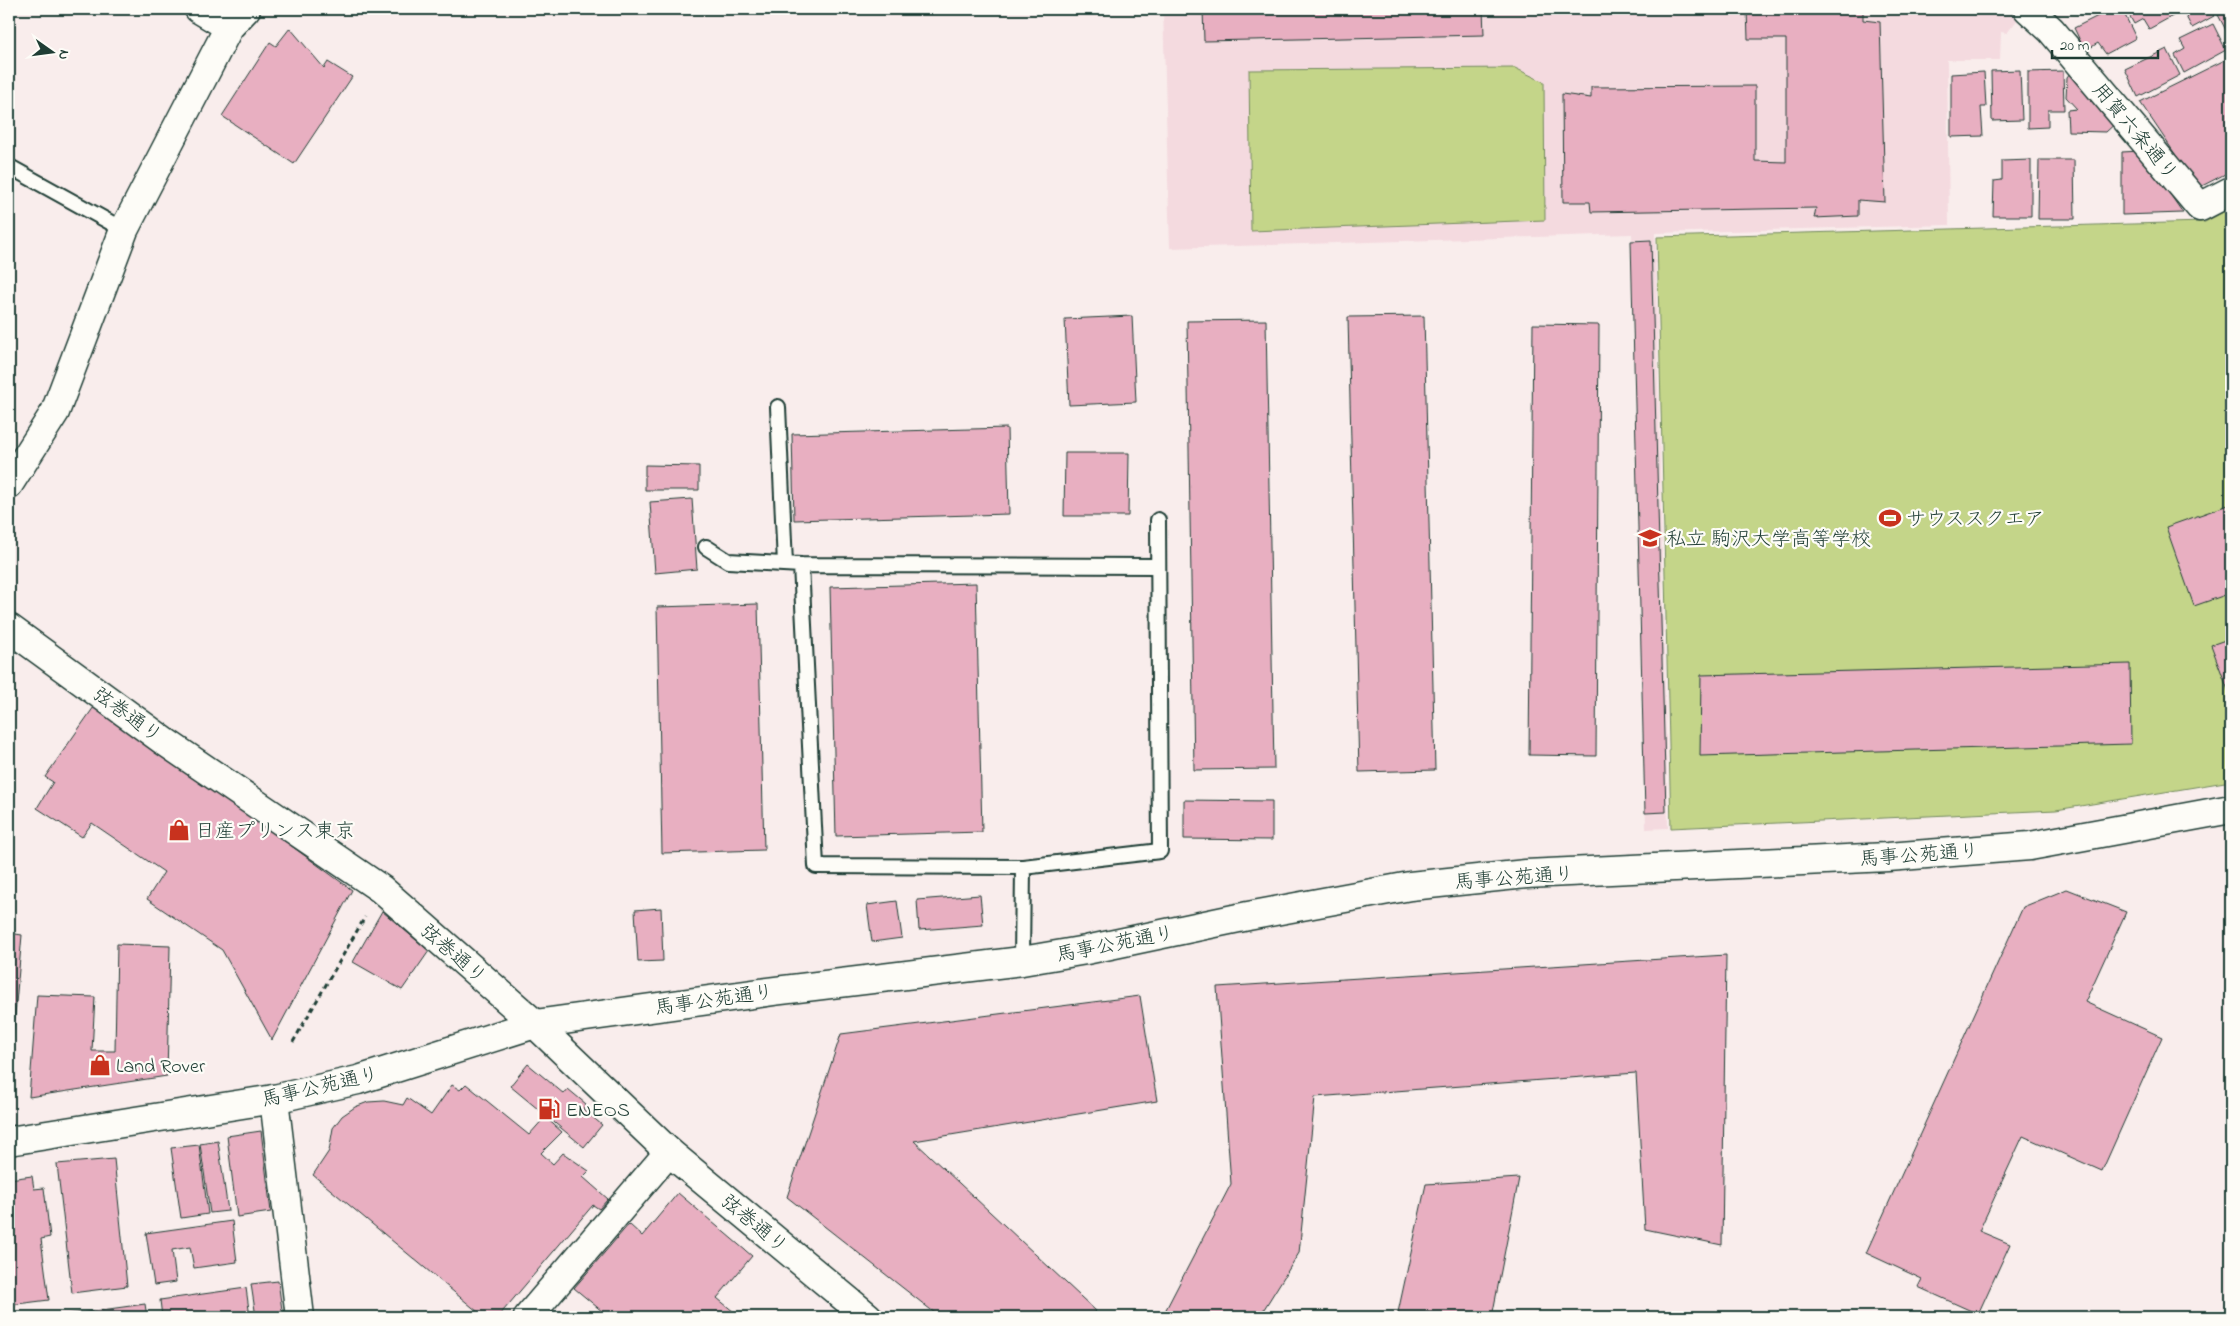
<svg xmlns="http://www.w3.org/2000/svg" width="2240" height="1326" font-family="'Indie Flower','Klee One',sans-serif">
  <rect width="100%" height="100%" fill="#f9edec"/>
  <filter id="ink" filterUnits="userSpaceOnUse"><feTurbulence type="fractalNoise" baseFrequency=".02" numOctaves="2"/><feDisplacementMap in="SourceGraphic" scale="10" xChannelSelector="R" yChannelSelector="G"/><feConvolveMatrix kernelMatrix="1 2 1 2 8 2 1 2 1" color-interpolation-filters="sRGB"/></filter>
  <g filter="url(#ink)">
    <path fill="#f4dadf" d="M1163,9h844l11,10 -11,14 -6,-1 -1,28h-53l2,165 -294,8 13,595 -22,1 -14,-595 -462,14z"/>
    <path fill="#c4d589" stroke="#72895e" d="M1515,68l29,14 1,138 -294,11 -2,-161z
      M2231,208v573l-175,29 -385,18 -14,-591 548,-15z"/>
    <path fill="#e8afc1" stroke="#1f3d34" d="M1203,9h280l1,26 -280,6z
      M1747,9h116v11l17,2 5,180 -27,-2v16l-44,2 2,-10 -225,4 -1,-10h-27l-1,-108 29,4v-11l164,-1v75l31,1v-123h-38z
      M2112,9h10l14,29 -30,16 -8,-11 -13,8 -11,-23z
      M2126,9h52l2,3 -31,17 -6,-10 -9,5z
      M2182,9h28l4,7 -22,12z
      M2215,9h16v26l-2,1z
      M2213,24l13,26 -42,23 -9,-18 10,-6 -5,-9z
      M290,28l34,40 4,-6 24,15 -58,87 -72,-48 48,-74 6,4z
      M2167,49l13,26 -42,22 -13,-28z
      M2231,57v114l-33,17 -58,-86z
      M2074,68l45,52 -13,12 -38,-1 -1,-21 10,-1 -11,-12 1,-20z
      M2020,70l2,50 -30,1 -1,-50z
      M2063,71l1,39h-16v17l-20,1v-56z
      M1984,72l2,35h-5l2,29 -32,1v-63z
      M2140,151l43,62 -61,2v-63z
      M2031,160v56h-38l1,-35 8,-1v-19z
      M2039,160h35l1,59h-37z
      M1651,240l15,572 -21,1 -14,-572z
      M1132,316l4,86 -67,3 -4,-86z
      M1424,316l11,454 -76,2 -11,-455z
      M1266,320l8,449 -80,1 -7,-449z
      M1533,324l66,1 -3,431 -67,-1z
      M1007,428l2,86 -215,6 -2,-86z
      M1065,453h64l-1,63h-64z
      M645,465l54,1v24h-54z
      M692,499l5,70 -42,4 -5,-71z
      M2231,504v89l-37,13 -28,-79z
      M976,583l6,249 -146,4 -6,-249z
      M758,604l6,246 -102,3 -5,-246z
      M2231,638v60l-20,-53z
      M2130,664l1,80 -431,12 1,-81z
      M96,704l256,186 -80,150 -50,-90 -75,-51 17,-27 -72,-49 -10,14 -45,-29 16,-26 -8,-5z
      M1184,800l88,1v39l-88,-1z
      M2067,889l59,23 -41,90 77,35 -60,134 -79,-35 -44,95 31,13 -32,70 -60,-27 4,-8 -56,-26 157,-346z
      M980,895l3,30 -64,5 -2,-30z
      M897,901l5,37 -30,4 -5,-37z
      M661,908l2,53 -25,1 -3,-52z
      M382,911l47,40 -27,39 -49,-28z
      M9,933l13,2 -13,148z
      M117,944l53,2 -3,130 -138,21 8,-102 58,2 -3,54h23z
      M1726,955l-4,290 -77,-16 -9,-156 -321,24 -16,156 -40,64h-97l69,-133 -14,-197z
      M1140,996l17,105 -243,40 182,170 -6,6h-150l-153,-120 54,-163z
      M528,1064l36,30 4,-5 18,15 -3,5 19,16 -18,22 -74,-61z
      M466,1084l63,51 16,-18 17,15 -21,21 12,11 10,-11 26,18 -6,6 25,22 -9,10 -6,-4 -95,112h-14l-171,-142 16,-24 4,-23 9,-12 13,-9 13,-5 16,-1 19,4 4,-7 24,17 21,-30 8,5z
      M261,1131l10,81 -34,5 -10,-81z
      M218,1141l10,70 -18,2 -10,-69z
      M199,1145l9,69 -27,4 -10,-70z
      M114,1159l13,127 -55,7 -15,-129z
      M32,1176l2,13 10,-1 6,49 -9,2 8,61 -40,5v-126z
      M1519,1178l-27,139h-95l29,-133z
      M678,1193l74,63 -35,42 23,19h-131l-35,-29 55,-64 13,12z
      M232,1221l5,41 -43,6 -4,-21 -18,3 4,32 -22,3 -8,-52z
      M278,1281l5,36h-27l-5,-33z
      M246,1288l4,29h-88l-2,-17z
      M145,1304l2,13h-89v-1z"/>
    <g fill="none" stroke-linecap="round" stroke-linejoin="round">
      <g stroke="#1f3d34" stroke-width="18">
        <path id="service" d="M12,168l112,62
          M778,407l7,157
          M706,547l22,14 73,4 15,301 207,1 137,-16 -2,-331
          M801,565l357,1
          M1022,961l1,-94"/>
      </g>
      <g stroke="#1f3d34" stroke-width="31">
        <path id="minor" d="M199,9l30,18
          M2028,9l23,21 149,177 31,-16
          M9,484l46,-72 69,-182 105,-203 17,-18
          M274,1099l26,218
          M528,1317l141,-165"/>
      </g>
      <g stroke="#1f3d34" stroke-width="31">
        <path id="tertiary" d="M9,628l155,113 217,148 154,135 134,128 199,165
          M9,1141l265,-42 84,-19 177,-56 239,-33 248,-30 64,-11 162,-34 162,-30 116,-12 362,-17 142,-11 201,-37"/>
      </g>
      <path stroke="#1f3d34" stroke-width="3" stroke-dasharray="5 4" stroke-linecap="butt" d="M293,1042l72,-125"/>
      <use href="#service" stroke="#fdfcf7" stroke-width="14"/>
      <use href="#minor" stroke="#fdfcf7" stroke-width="28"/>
      <use href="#tertiary" stroke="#fdfcf7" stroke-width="28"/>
    </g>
  </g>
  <defs>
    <g id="stadium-bare" transform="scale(1.725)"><path d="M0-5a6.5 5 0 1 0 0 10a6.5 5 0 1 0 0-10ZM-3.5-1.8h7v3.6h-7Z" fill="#c8321e" stroke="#fdfcf7" stroke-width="2.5" paint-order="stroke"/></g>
    <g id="school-bare" transform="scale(1.725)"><path d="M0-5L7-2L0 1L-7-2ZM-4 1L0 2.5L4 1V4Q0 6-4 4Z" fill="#c8321e" stroke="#fdfcf7" stroke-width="2.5" paint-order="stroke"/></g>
    <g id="shop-bare" transform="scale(1.725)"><path d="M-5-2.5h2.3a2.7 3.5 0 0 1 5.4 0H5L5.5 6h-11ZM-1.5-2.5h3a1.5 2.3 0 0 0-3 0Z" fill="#c8321e" stroke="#fdfcf7" stroke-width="2.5" paint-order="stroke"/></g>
    <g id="fuel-bare" transform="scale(1.725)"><path d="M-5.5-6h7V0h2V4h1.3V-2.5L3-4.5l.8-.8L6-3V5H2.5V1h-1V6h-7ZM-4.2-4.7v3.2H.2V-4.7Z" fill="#c8321e" stroke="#fdfcf7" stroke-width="2.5" paint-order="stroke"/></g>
  </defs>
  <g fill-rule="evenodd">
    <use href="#stadium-bare" x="1890" y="518"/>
    <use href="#school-bare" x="1650" y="538"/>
    <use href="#shop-bare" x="179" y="830"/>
    <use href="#shop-bare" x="100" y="1065"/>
    <use href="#fuel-bare" x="549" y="1109"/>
  </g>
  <g text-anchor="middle" stroke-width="4.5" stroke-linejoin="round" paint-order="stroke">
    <g font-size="20" fill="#1f3d34" stroke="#fdfcf7">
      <text transform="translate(2136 131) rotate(50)" y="7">用賀六条通り</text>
      <text transform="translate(128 714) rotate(36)" y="7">弦巻通り</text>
      <text transform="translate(1919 854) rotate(-4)" y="7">馬事公苑通り</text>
      <text transform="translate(1514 877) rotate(-4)" y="7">馬事公苑通り</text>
      <text transform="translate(1115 943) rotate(-11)" y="7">馬事公苑通り</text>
      <text transform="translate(454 953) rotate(41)" y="7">弦巻通り</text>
      <text transform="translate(714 999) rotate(-8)" y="7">馬事公苑通り</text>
      <text transform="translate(320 1086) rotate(-13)" y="7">馬事公苑通り</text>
      <text transform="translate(755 1223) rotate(40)" y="7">弦巻通り</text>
    </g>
    <g font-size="20" fill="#1f3d34" stroke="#fdfcf7" text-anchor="start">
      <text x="1906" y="525">サウススクエア</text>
      <text x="1666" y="545">私立 駒沢大学高等学校</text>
      <text x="195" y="837">日産プリンス東京</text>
      <text x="116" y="1072">Land Rover</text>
      <text x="566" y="1116">ENEOS</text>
    </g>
  </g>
  <rect width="2240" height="1326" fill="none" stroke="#fdfcf7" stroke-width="30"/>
  <rect x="15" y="15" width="2210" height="1296" fill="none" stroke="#1f3d34" stroke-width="2" filter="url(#ink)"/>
  <g transform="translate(52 52) rotate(104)" stroke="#fdfcf7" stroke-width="4" paint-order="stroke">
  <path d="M0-4L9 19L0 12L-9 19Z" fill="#1f3d34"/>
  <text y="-8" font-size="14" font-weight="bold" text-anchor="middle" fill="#1f3d34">N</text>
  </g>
  <path d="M2052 50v8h106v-8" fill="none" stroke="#1f3d34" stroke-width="2.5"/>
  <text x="2060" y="50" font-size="15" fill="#1f3d34" stroke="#fdfcf7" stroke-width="4" paint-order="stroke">20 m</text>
</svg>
